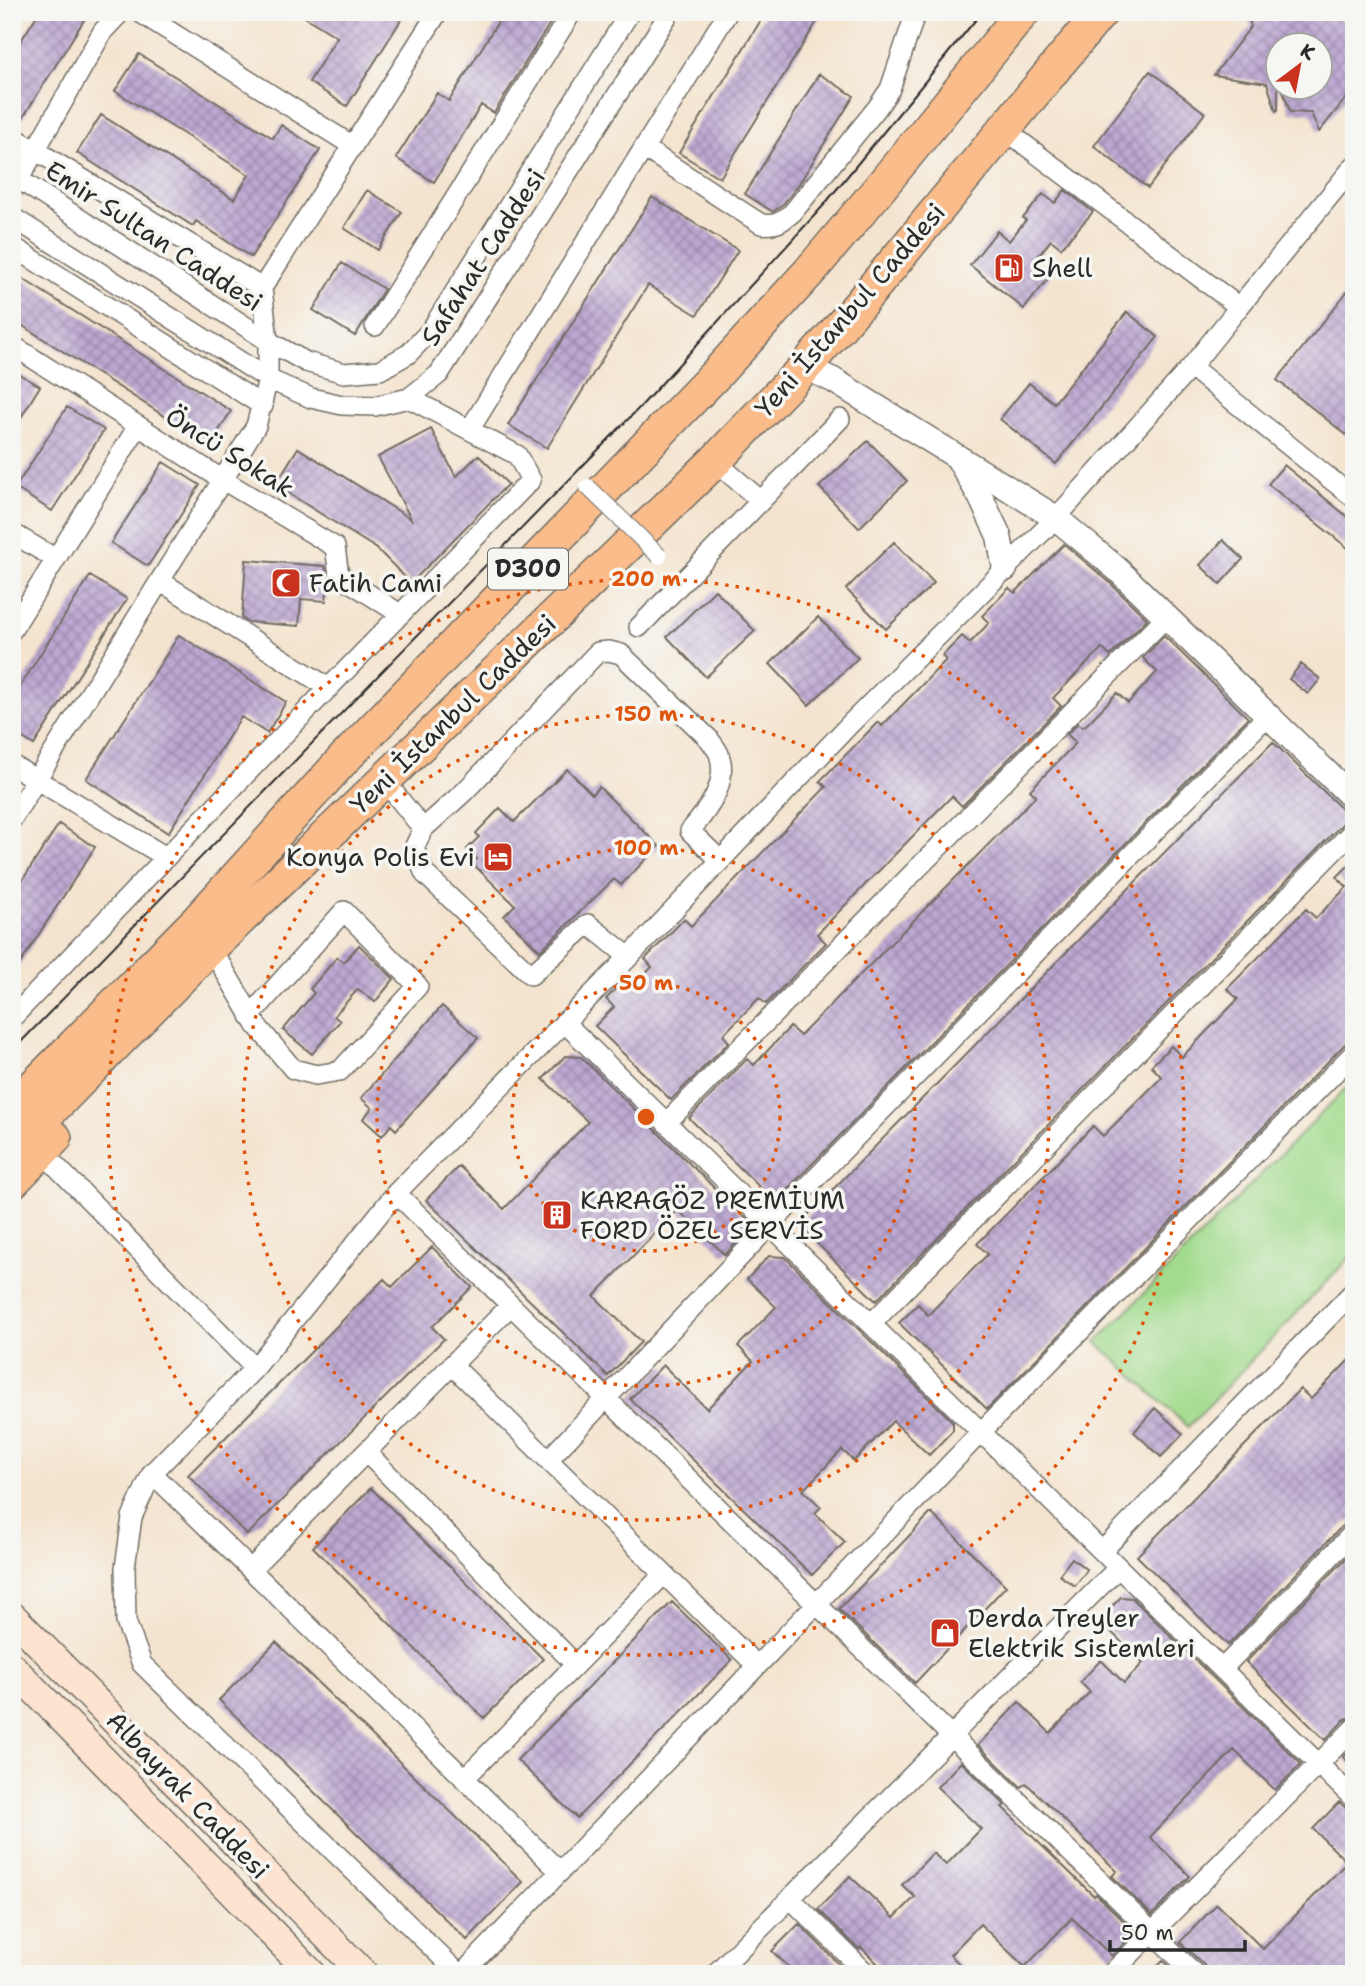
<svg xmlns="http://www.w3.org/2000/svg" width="1366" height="1986" font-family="'Shantell Sans',sans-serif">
  <defs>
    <pattern id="building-cross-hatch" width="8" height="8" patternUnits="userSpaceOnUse" patternTransform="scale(1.75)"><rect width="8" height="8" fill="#bda8d2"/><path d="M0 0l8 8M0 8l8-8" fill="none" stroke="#9a89ab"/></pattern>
  </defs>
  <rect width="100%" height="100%" fill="#f6f6f2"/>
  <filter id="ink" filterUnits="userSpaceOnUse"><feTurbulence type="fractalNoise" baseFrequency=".0143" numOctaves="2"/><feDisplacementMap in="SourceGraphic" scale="14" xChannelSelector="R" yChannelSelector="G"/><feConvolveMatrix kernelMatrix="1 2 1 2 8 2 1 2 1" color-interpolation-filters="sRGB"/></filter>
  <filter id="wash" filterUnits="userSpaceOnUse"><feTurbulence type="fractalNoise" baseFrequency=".00686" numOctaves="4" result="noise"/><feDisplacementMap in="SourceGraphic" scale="28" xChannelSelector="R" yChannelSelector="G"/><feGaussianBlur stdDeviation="1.57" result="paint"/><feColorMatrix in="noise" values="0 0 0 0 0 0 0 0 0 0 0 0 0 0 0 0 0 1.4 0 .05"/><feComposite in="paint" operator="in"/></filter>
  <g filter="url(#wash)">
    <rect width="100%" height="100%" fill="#f4e4cf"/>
    <path fill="#a2db8d" stroke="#66835c" stroke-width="2" d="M1354,1080v173l-166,174 -92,-85z"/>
    <g id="blocks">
      <path fill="url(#building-cross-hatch)" d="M39,12h50l-67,107 -10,-7v-57z
        M297,12h109l-59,94 -38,-24 28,-45z
        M504,12h53l-63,101 -13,-8 -47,77 -38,-24 41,-65 12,8z
        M766,12h57l-103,166 -41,-25z
        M1246,12h108v76l-35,44 -8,-19 -21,-1 -8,-24h38v-42h-42v64l-2,1 -9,-28 -53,-8 37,-49z
        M139,54l134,84 8,-13 39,25 -69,107 -55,-36 -3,5 -116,-73 24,-38 133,84 15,-24 -134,-84z
        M1150,71l55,42 -57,75 -54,-42z
        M819,74l35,22 -57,91 -13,16 -11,9 -28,-18z
        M367,190l35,22 -24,38 -34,-22z
        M1065,190l28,22 -32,36 -10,-8 -17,21 17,14 -27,34 -54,-44 27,-34 12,10 17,-21 -3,-2 20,-24 12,9z
        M652,197l86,53 -41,65 -49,-30 -101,163 -39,-23z
        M342,263l42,26 -29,47 -42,-26z
        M12,272l219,139 -21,34 -198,-126z
        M1354,283v158l-77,-61z
        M1127,312l31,25 -102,127 -56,-45 29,-36 25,20z
        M12,370l28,16 -28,46z
        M67,407l37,23 -52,81 -37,-23z
        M431,429l25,48 22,-22 30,29 -97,99 -34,-34 -102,-64 23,-37 113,71 -33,-62z
        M868,441l39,40 -48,47 -40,-41z
        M163,462l37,23 -52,81 -37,-23z
        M1284,465l70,57v31l-86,-69z
        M1223,540l20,19 -23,25 -20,-19z
        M894,542l40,41 -48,46 -40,-40z
        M1064,544l43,36 40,39 -37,37 -8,-8 -49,50 8,8 -99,100 -10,-10 -135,138 9,9 -60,61 -7,-6 -36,37 6,7 -58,58 -76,-74 19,-19 -8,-8 20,-21 8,8 18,-19 -7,-8 39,-40 7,7 135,-139 -6,-6 58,-59 4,4 64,-66 -4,-4 20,-20 8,7 19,-20 -7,-7 27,-28 6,5z
        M246,560l79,6 3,14 -2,21 -25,-2 -2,27 -51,-4 -6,-4z
        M90,576l37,23 -93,146 -22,-14v-32z
        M715,590l40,41 -49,46 -39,-40z
        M818,617l40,41 -49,47 -39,-41z
        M179,635l107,67 -19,31 -26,-16 -73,116 -82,-54z
        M1164,636l84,82 -473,484 -86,-84 58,-59 7,6 36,-38 10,9 236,-240 -6,-6 46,-47 -9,-9 11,-11 4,4 5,-3 30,-31 11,10 29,-31 -14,-14z
        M1301,664l19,15 -12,15 -19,-15z
        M1273,742l78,76 -6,3 -469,480 -78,-76z
        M567,769l25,25 7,-7 60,59 -38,39 -7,-6 -74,72 -36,-35 11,-11 -42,-41 4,-5 -10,-10 12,-12 -3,-4 24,-25 14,14z
        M59,824l36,23 -83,129v-80z
        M1354,860v178l-9,6 -358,365 -88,-86 19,-19 10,11 60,-61 -11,-10 116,-118 10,10 59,-59 -11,-11 20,-20 11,11 56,-58 -11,-10 79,-80 10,9 31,-31 -10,-10z
        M359,945l35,34 -19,23 -17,-13 -24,27 6,5 -28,33 -29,-24 31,-37 -4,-4 27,-32 7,5z
        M442,1006l36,32 -82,92 -5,-5 -9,11 -19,-17 9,-11 -11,-10z
        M565,1056l16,1 168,165v7l-24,26 -47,-45 -84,86 47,46 -33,34 -182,-176 33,-34 45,43 84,-87 -45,-43z
        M432,1247l40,40 -40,40 12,12 -197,196 -59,-60 196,-196 8,8z
        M769,1256l16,1 168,165v8l-24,25 -36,-34 -39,40 -12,-11 -39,40 18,17 -6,6 30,29 -33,33 -182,-176 33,-34 44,44 46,-48 -15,-15 38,-39 -29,-28z
        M1354,1355v165l-9,3 -117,122 -91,-89 163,-167 11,10z
        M1155,1408l28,26 -22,23 -27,-25z
        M371,1488l172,171 -59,59 -171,-171z
        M931,1513l75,73 -91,97 -76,-74z
        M1354,1550v166l-9,3 -20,21 -79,-78z
        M1072,1558l15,12 -12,16 -16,-11z
        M1121,1597l11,1 169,166 -26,26 -41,-40 -84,87 40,39 -38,39 -40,-39 5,-5 -91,-88 -5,4 -43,-42 41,-43 31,31 40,-41 -10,-10 21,-22 23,23 19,-20 -44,-43z
        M672,1602l60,58 -155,158 -60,-58z
        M276,1642l247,240 -56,58 -248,-240z
        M1354,1746v22l-11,-11z
        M961,1762l44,43 -3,2 92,89 2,-2 39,38 -23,24 -40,-38 -47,49 -45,-43 -30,31 20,19h-82l-27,-27 -2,2 -41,-40 32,-33 44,42 21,-21 -13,-12 31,-32 13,12 35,-36 -44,-42z
        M1339,1802l7,6 8,3v163h-54l-8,-8 -7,8h-78l-3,-9 -24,-23 37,-38 46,45 84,-87 -34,-33z
        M799,1924l43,43 -7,7h-39l-24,-23z
        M1163,1960l14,14h-28z"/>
    </g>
  </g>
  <g filter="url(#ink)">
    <use href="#blocks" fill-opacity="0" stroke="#716c64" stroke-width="2"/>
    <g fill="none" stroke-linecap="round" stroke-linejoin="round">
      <g stroke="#716c64" stroke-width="22">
        <path id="minor" d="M139,12l214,134
          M1004,129l235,178 115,-141
          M12,136l250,152
          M644,148l117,76c17,2 20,-2 32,-12l84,-104 13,-19 26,-77
          M12,175l256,166 38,21 38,11 36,-3 28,-16 23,-24 199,-318
          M19,179l84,-148 18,-19
          M12,217l256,162 43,19 31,7 33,1 34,-8 30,-24 231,-362
          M12,246l251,160
          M375,326l197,-314
          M12,345l211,135 112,67 4,28 61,39
          M1191,367l163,131
          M470,429l258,-417
          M715,461l46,40
          M12,533l44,26
          M160,581l169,107
          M639,627l201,-208
          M12,630l126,-204
          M12,765l154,92
          M384,780l39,49 -9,19 11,26 106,101 57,-51 41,33
          M12,819l244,-393 12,-47v-38l-6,-53 176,-276
          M423,829l41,-37 134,-140 11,-1 12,3 88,85c3,4 8,10 10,15 10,29 -11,56 -29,77l31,30
          M220,963l37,63 36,43 23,6 24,-4 78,-85 -74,-75 -94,105
          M12,1018l306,-319 213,-219 -14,-25 -108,-57
          M564,1022l790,777
          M666,1123l500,-506
          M42,1152l213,216
          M396,1193l799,781
          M871,1324l483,-494
          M452,1365l305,301
          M366,1452l209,212
          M548,1460l222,-235 497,-509
          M152,1473l408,399
          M1102,1551l252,-260
          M251,1569l260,-264
          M1222,1669l132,-137
          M464,1779l200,-205
          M790,1898l77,76
          M459,1974l-317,-310 -16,-42 -1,-54 7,-51 20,-44 103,-105 141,-175 233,-236 222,-234 205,-205 135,-151 48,-60
          M462,1974l519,-542 373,-379
          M715,1974l403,-406
          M1111,1974l243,-246"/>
      </g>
      <g stroke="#716c64" stroke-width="27">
        <path id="tertiary" d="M805,367l28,13 223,138 61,51 237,230
          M959,460l22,38 18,38 6,33"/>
      </g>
      <g stroke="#716c64" stroke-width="31">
        <path id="secondary" d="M12,1616l352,358
          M12,1667l300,307"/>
      </g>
      <g stroke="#716c64" stroke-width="36">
        <path id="trunk" d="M12,1108l185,-187 144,-159 377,-390 92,-101 64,-76 149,-183
          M12,1150l193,-197 510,-492 90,-94 53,-61 243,-294
          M12,1182l43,-44"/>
      </g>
      <use href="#minor" stroke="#fff" stroke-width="19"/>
      <use href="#tertiary" stroke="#fff" stroke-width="24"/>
      <use href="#secondary" stroke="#fde4d0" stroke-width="28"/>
      <use href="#trunk" stroke="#f9bc8a" stroke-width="33"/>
      <path stroke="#2b2b2b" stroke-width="2" d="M12,1051l630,-646 181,-199 159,-194"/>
      <g stroke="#716c64" stroke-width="18" stroke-linecap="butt">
        <path id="pedestrian-bridge" d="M588,487l71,69"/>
      </g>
      <use href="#pedestrian-bridge" stroke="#fff" stroke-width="16"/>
    </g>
  </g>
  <g fill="none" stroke="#df570e" stroke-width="3.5" stroke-dasharray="3.5 7">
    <circle cx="646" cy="1117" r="134"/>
    <circle cx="646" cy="1117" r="269"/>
    <circle cx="646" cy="1117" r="403"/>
    <circle cx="646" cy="1117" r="538"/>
  </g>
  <defs>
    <g id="fuel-square" transform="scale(1.575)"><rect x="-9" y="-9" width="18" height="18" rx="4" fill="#c8321e" stroke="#f6f6f2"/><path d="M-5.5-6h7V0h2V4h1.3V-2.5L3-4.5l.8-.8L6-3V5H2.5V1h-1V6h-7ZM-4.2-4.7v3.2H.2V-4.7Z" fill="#fff"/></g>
    <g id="mosque-square" transform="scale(1.575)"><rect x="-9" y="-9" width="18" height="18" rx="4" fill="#c8321e" stroke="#f6f6f2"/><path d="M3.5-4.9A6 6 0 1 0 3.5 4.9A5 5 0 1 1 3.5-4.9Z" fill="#fff"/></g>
    <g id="hotel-square" transform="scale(1.575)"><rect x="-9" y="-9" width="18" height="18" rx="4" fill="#c8321e" stroke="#f6f6f2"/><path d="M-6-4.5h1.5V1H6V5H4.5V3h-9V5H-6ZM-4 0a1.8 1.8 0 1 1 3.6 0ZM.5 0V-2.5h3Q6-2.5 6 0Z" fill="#fff"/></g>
    <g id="building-square" transform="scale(1.575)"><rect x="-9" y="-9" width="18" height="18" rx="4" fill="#c8321e" stroke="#f6f6f2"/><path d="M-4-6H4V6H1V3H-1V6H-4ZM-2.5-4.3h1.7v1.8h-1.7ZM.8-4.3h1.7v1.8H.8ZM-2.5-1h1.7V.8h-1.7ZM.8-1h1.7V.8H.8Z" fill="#fff"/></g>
    <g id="shop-square" transform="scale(1.575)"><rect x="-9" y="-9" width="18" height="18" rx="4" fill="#c8321e" stroke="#f6f6f2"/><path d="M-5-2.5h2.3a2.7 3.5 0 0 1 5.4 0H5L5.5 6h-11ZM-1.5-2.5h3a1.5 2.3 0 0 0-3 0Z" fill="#fff"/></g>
  </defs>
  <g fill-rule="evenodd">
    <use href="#fuel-square" x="1009" y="268"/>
    <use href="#mosque-square" x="286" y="583"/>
    <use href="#hotel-square" x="498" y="857"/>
    <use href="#building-square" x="557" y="1215"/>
    <use href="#shop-square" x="945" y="1633"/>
  </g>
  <g text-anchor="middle" stroke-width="7" stroke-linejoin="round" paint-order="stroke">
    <rect fill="#f6f6f2" stroke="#686867" stroke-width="2" x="488" y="548.5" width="80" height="41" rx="5"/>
    <g font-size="24" font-weight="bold" fill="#2b2b2b">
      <text x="528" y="577">D300</text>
    </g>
    <g font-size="26" fill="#2b2b2b" stroke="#f6f6f2">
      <text transform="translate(154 236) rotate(33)" y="9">Emir Sultan Caddesi</text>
      <text transform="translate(483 257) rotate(-57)" y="9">Safahat Caddesi</text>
      <text transform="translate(850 310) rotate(-49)" y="9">Yeni İstanbul Caddesi</text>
      <text transform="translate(230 452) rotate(32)" y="9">Öncü Sokak</text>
      <text transform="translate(453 714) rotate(-44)" y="9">Yeni İstanbul Caddesi</text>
      <text transform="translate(188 1795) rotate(46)" y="9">Albayrak Caddesi</text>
    </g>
    <g font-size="26" fill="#2b2b2b" stroke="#f6f6f2" text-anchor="start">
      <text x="1032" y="277">Shell</text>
      <text x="309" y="592">Fatih Cami</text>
      <text x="475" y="866" text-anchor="end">Konya Polis Evi</text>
      <text x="580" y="1209">KARAGÖZ PREMİUM<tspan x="580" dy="30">FORD ÖZEL SERVİS</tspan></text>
      <text x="968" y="1627">Derda Treyler<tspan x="968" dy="30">Elektrik Sistemleri</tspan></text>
    </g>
  </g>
  <circle cx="646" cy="1117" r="10" fill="#df570e" stroke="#f6f6f2" stroke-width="3.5"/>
  <g font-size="21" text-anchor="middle" font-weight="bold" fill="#df570e" stroke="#f6f6f2" stroke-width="7" stroke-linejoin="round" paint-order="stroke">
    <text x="646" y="586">200 m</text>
    <text x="646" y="721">150 m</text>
    <text x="646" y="855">100 m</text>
    <text x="646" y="990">50 m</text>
  </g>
  <rect width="1366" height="1986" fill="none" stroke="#f6f6f2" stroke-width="42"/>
  <g transform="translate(1299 66) rotate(32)"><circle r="33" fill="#f6f6f2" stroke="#a5a5a2" stroke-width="2"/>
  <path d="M0-5L12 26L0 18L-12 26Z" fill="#c8321e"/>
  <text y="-10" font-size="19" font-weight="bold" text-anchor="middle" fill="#2b2b2b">K</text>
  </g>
  <path d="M1110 1940v10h135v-10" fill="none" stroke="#2b2b2b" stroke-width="3.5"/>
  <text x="1121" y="1940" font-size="21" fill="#2b2b2b" stroke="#f6f6f2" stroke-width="5" paint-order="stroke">50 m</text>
</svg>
